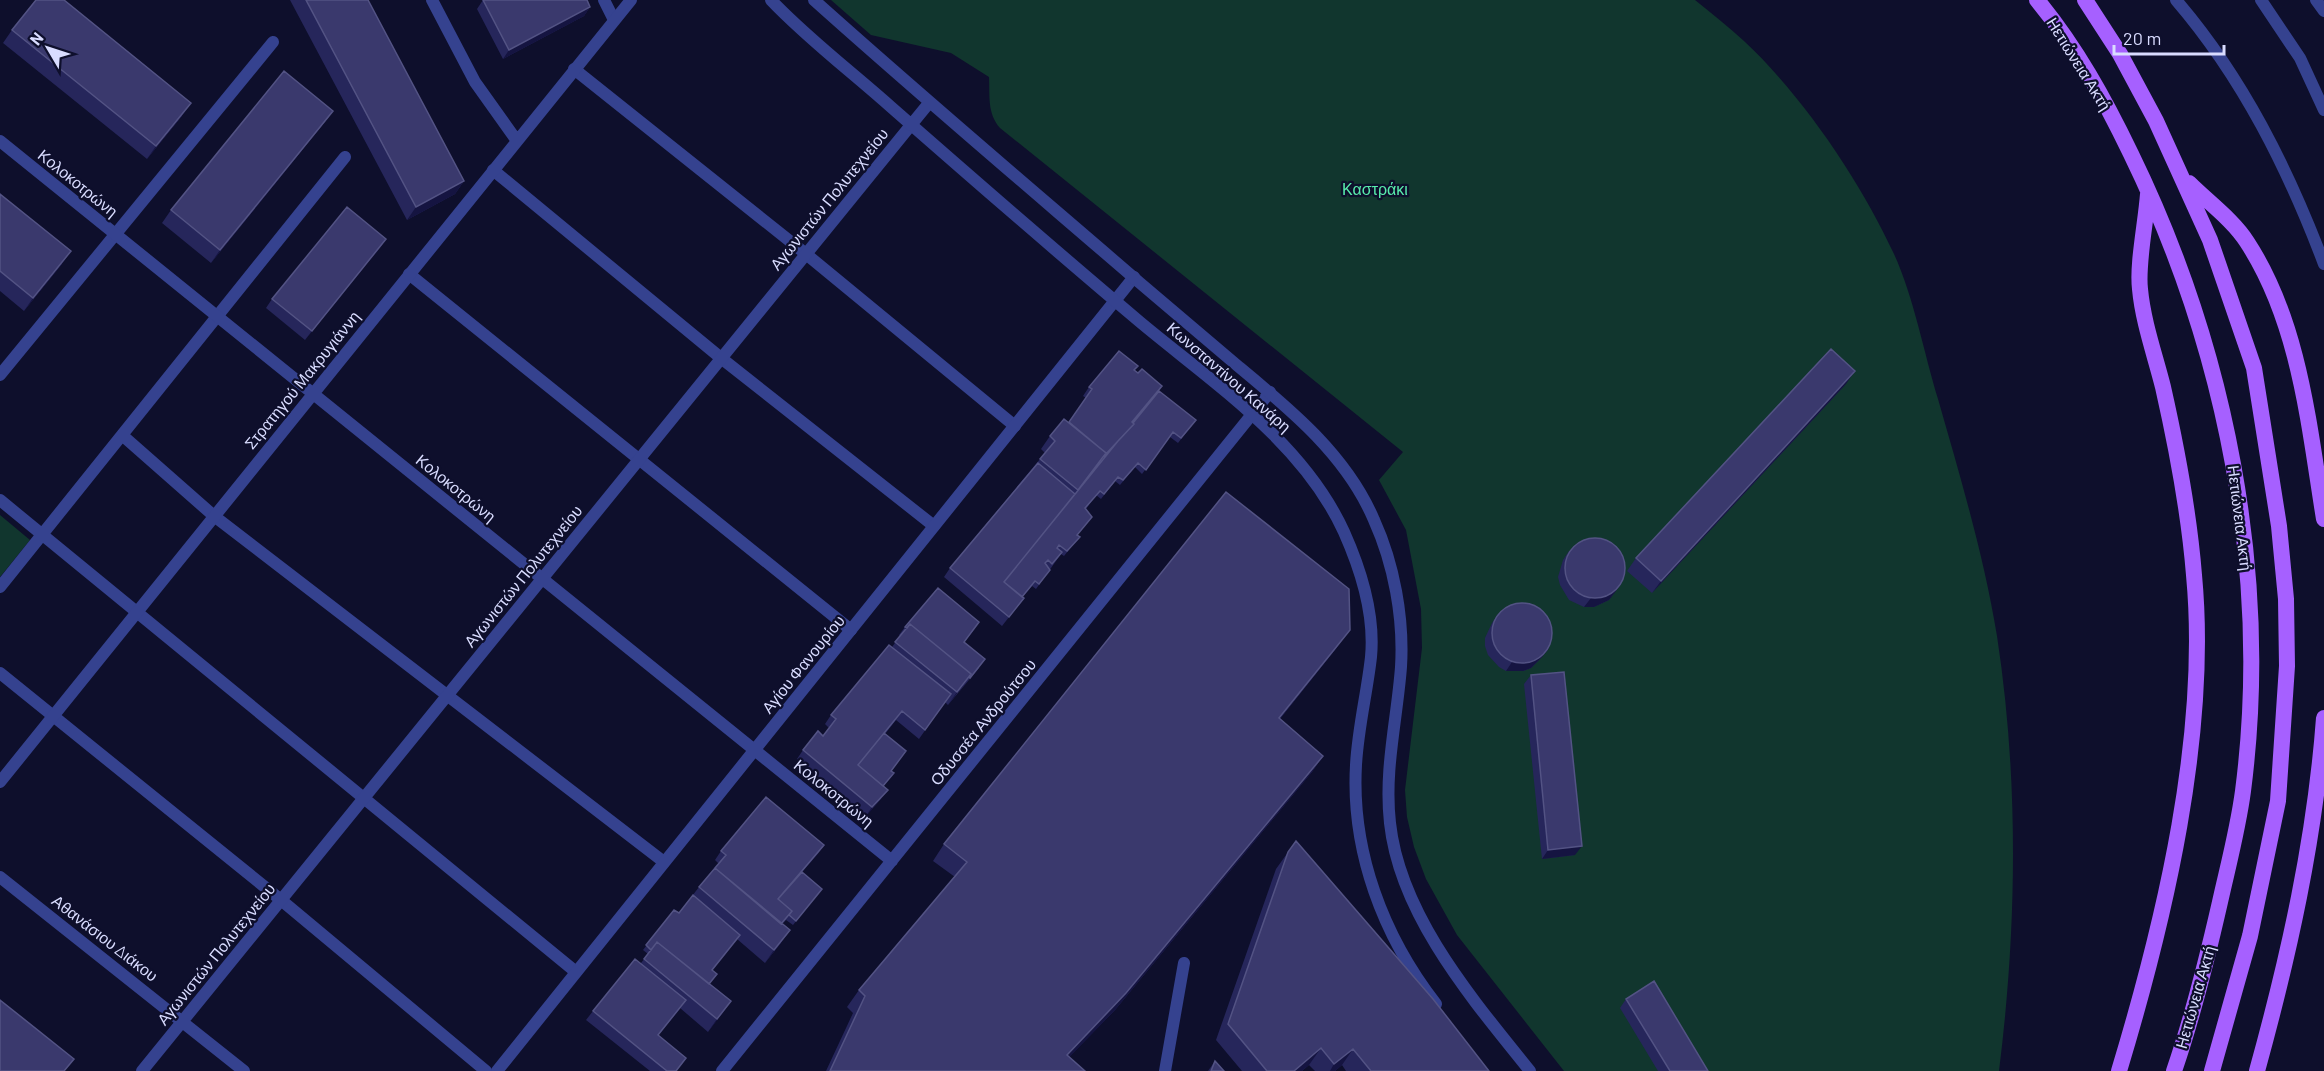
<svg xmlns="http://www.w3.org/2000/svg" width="2324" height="1071" font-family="Barlow,sans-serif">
  <rect width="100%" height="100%" fill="#0e0f2c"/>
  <path fill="#11362e" d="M831,0h864c17,14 34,27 49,41 59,55 117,141 150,213 20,44 30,99 44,145 22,77 46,157 59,237 22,143 20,292 2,435h-435l-107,-136 -31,-56 -12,-32 -7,-30 -2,-27 17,-142 -1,-39 -15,-79 -27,-50 24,-28 -403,-324c-13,-15 -10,-32 -11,-51l-38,-24 -80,-18z
    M0,515l30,25 -30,37z"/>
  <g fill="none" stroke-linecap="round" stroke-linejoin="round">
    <path stroke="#35428f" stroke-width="12" d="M604,0l10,20
      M2176,0c67,78 112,169 148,264
      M2261,0l39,58 24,52
      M2316,0l8,11
      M574,69l232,185 209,172
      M493,170l228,188 213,168
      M409,274l442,356
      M0,375l273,-333
      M122,435l92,81 450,346
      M0,500l576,472
      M0,587l345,-430
      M0,673l281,227 205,171
      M1165,1071l19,-108"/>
    <path stroke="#35428f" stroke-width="12" d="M432,0l43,82 42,59
      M0,141l892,720
      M0,782l631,-782
      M0,877l244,194
      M142,1071l769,-946
      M497,1071l637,-794
      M722,1071l548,-679"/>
    <path stroke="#35428f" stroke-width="12" d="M771,0c37,39 81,72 120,107 82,72 165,144 249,215 73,61 163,120 204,210 17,38 31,83 27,125 -4,36 -13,71 -15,108 -5,86 27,171 80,239
      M814,0c107,96 217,189 326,283 33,28 66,56 99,84 52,43 108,89 135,153 20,44 30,98 27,147 -4,53 -17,103 -11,156 10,93 84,178 140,248
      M911,125l18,-22"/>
    <path stroke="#a660ff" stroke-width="16" d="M2037,0c39,47 68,100 94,154 95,195 140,421 112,637 -5,38 -15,75 -23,111 -13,57 -27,114 -46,169
      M2085,0l35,54 36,67 54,119 44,128 25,158 7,73 1,67 -9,135 -28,135 -38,135
      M2189,183c19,19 44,37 58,59 53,81 62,185 77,277
      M2119,1071c46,-152 90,-337 75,-496 -5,-63 -17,-126 -31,-188 -8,-32 -20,-65 -23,-98 -3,-25 6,-67 8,-95
      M2257,1071c32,-116 58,-232 67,-353"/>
  </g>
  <path fill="#26265b" d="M290,0h78l96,181 -9,13 -48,26z
    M483,0l107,7 -6,9 -81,43 -26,-50z
    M12,30l170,86 -35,43 -144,-116z
    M333,111l-9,12 -113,140 -49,-40 9,-13z
    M0,194l62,70 -38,47 -24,-20z
    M386,239l-81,101 -39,-32 6,-9z
    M1135,370l24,21 34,33 -15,19 -8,-6 -28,37 -7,-7 -15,18 -5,-4 -14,18 -5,-4 -10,14 -10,32 -12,15 -3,-2 -25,35 -4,-3 -10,11 2,1 -7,9 -15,19 -58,-49 6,-9 95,-115 -4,-4 9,-13 19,-14 17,-24 -3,-2 6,-9z
    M1846,384l-194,209 -25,-22 9,-13z
    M1569,551l52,33 -12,16 -15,7h-10l-15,-7 -9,-15 -2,-8 5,-17z
    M1498,614l51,34 -7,9 -11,11 -8,3h-17l-7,-4 -11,-12 -3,-9v-8l7,-15z
    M905,627l68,4 -9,11 15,26 -31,37 -3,-3 -26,37 -23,-19 -11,14 6,37 -7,15 -3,13 -15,17 -69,-57 6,-9 20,-14 6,-8 -4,-4 6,-9 61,-68 8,-11 -1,-1z
    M1338,646l-58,73 43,37 -11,16 -197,238 -46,47 16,14h-259l27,-58 -6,-6 12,-17 96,-113 -22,-16 11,-17z
    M1531,675l44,180 -33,4 -18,-175z
    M1296,841l193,230h-143l-4,-6 -7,6h-20l-6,-6 -7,6h-60l-26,-31 60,-171z
    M824,845l-22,27 20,17 -29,36 -7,-5 -4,4 -1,19 -16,20 -28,-24 -25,31 -3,14 22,17 -23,31 -28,-24 -22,27 19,36h-27l-64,-51 7,-9 48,-48 7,-9 -5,-4 31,-40 5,3 20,-26 20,-23 -4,-4 6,-9z
    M1626,999l82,72h-50l-38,-63z
    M1215,1061l9,10h-16z"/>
  <path fill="#151441" d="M590,7l-6,9 -81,43 6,-9z
    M191,103l-9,13 -35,43 9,-13z
    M333,111l-9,12 -113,140 9,-13z
    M464,181l-9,13 -48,26 9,-13z
    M386,239l-6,9 -75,92 7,-9z
    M71,251l-9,13 -38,47 9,-13z
    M1855,371l-9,13 -194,209 9,-12z
    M1621,584l-12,16 -15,7h-10l7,-9z
    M1350,630l-12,16 -71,89 12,-17z
    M1549,648l-7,9 -11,11 -8,3h-17l6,-9z
    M971,674l-9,13 -14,18 9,-13z
    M1323,756l-11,16 -197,238 -59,61 11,-16z
    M888,790l-7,9 -15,17 6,-9z
    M824,845l-6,9 -43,49z
    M1582,846l-7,9 -33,4 6,-9z
    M790,930l-9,13 -16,20 9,-13z
    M686,1000l-6,9 -29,35 7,-9z
    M731,1001l-9,13 -14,18 9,-13z
    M1321,1048l-12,17 -7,6h-8z
    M1353,1049l-11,16 -7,6h-5l4,-7z"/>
  <path fill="#3a396d" stroke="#535384" stroke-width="1.5" d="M36,0h28l127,103 -35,43 -144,-116z
    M306,0h62l96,181 -48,26z
    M483,0h104l3,7 -81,43z
    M284,71l49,40 -113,139 -49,-40z
    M0,194l71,57 -38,47 -33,-27z
    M347,207l39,32 -74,92 -40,-32z
    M1831,349l24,22 -194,210 -25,-23z
    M1119,351l19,15 -4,4 4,3 4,-4 20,17 -30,36 2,2 -31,33 3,-4 -37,-31 23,-33 -3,-2z
    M1159,391l37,29 -15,18 -8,-6 -27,38 -8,-7 -15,17 -5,-3 -14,17 -4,-3 -15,17 7,9 -15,18 3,2 -13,14 -8,-6 -2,3 5,4 -10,12 -4,-4 -3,3 5,7 -11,14 -4,-3 -13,16 -18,-15 114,-141 16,-17 -1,-1z
    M1064,419l42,34 -28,37 -38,-31 15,-18 -5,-5z
    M1038,463l37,31 -71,88 20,16 -15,19 -59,-49z
    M1226,492l123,97 1,41 -71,88 44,38 -197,237 -59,62 18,16h-255l35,-75 -6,-6 108,-128 -23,-18z
    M1565 568a30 30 0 1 1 60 0a30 30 0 1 1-60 0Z
    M938,588l41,34 -15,20 21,17 -15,19 -1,-1 2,-3 -61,-50 -3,4 -2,-1z
    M1492 633a30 30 0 1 1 60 0a30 30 0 1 1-60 0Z
    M910,624l61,50 -14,18 -62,-50z
    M889,645l62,49 -26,36 -23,-19 -44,54 30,25 -16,17 -69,-57 15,-19 5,5 13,-17 -5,-4z
    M1564,672l18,174 -34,4 -17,-175z
    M884,733l22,18 -15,20 3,2 -11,13 -25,-21z
    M766,797l58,48 -46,54 14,12 -11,13 -66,-56 11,-13 -5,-4z
    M1296,841l137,158 56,72h-118l-18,-22 -19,15 -13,-16 -27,23h-27l-39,-47 60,-172z
    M715,868l75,62 -16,20 -75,-63z
    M802,872l20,17 -26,32 -7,-6 3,-4 -14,-12z
    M693,895l47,40 -28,35 5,4 -8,10 -52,-42 -6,8 -5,-5 28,-35 5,3z
    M657,942l74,59 -14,18 -73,-60z
    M635,959l51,41 -28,35 28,23 -10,13h-9l-74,-60z
    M1654,981l54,90h-38l-44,-72z
    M0,1000l74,59 -10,12h-64z
    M1215,1061l9,10h-13z"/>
  <g text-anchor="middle" stroke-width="4.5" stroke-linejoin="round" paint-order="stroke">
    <g font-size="16" fill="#d9dcff" stroke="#0e0f2c">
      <text transform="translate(2079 64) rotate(58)" y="6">Ηετιώνεια Ακτή</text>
      <text transform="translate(78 183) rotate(39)" y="6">Κολοκοτρώνη</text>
      <text transform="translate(829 199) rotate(-51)" y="6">Αγωνιστών Πολυτεχνείου</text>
      <text transform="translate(1229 377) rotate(41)" y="6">Κωνσταντίνου Κανάρη</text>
      <text transform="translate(302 380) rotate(-51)" y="6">Στρατηγού Μακρυγιάννη</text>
      <text transform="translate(456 488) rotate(39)" y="6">Κολοκοτρώνη</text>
      <text transform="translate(2240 518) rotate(83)" y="6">Ηετιώνεια Ακτή</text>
      <text transform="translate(523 576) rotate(-51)" y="6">Αγωνιστών Πολυτεχνείου</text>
      <text transform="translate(803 664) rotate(-51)" y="6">Αγίου Φανουρίου</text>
      <text transform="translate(983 722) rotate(-51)" y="6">Οδυσσέα Ανδρούτσου</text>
      <text transform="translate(834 793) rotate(39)" y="6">Κολοκοτρώνη</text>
      <text transform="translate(105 938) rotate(38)" y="6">Αθανάσιου Διάκου</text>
      <text transform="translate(216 954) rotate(-51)" y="6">Αγωνιστών Πολυτεχνείου</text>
      <text transform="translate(2195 997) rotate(-74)" y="6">Ηετιώνεια Ακτή</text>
    </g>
    <g font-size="16" fill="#58ecac" stroke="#0e0f2c">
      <text x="1375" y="195">Καστράκι</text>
    </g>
  </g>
  <g transform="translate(48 48) rotate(309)" stroke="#0e0f2c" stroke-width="4.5" paint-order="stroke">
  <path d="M0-4.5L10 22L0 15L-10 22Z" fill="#d9dcff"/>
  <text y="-9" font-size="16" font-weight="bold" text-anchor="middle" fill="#d9dcff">N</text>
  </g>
  <path d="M2114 45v9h110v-9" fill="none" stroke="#d9dcff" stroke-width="3"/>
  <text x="2123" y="45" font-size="18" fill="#d9dcff" stroke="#0e0f2c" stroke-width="4.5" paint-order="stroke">20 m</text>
</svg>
